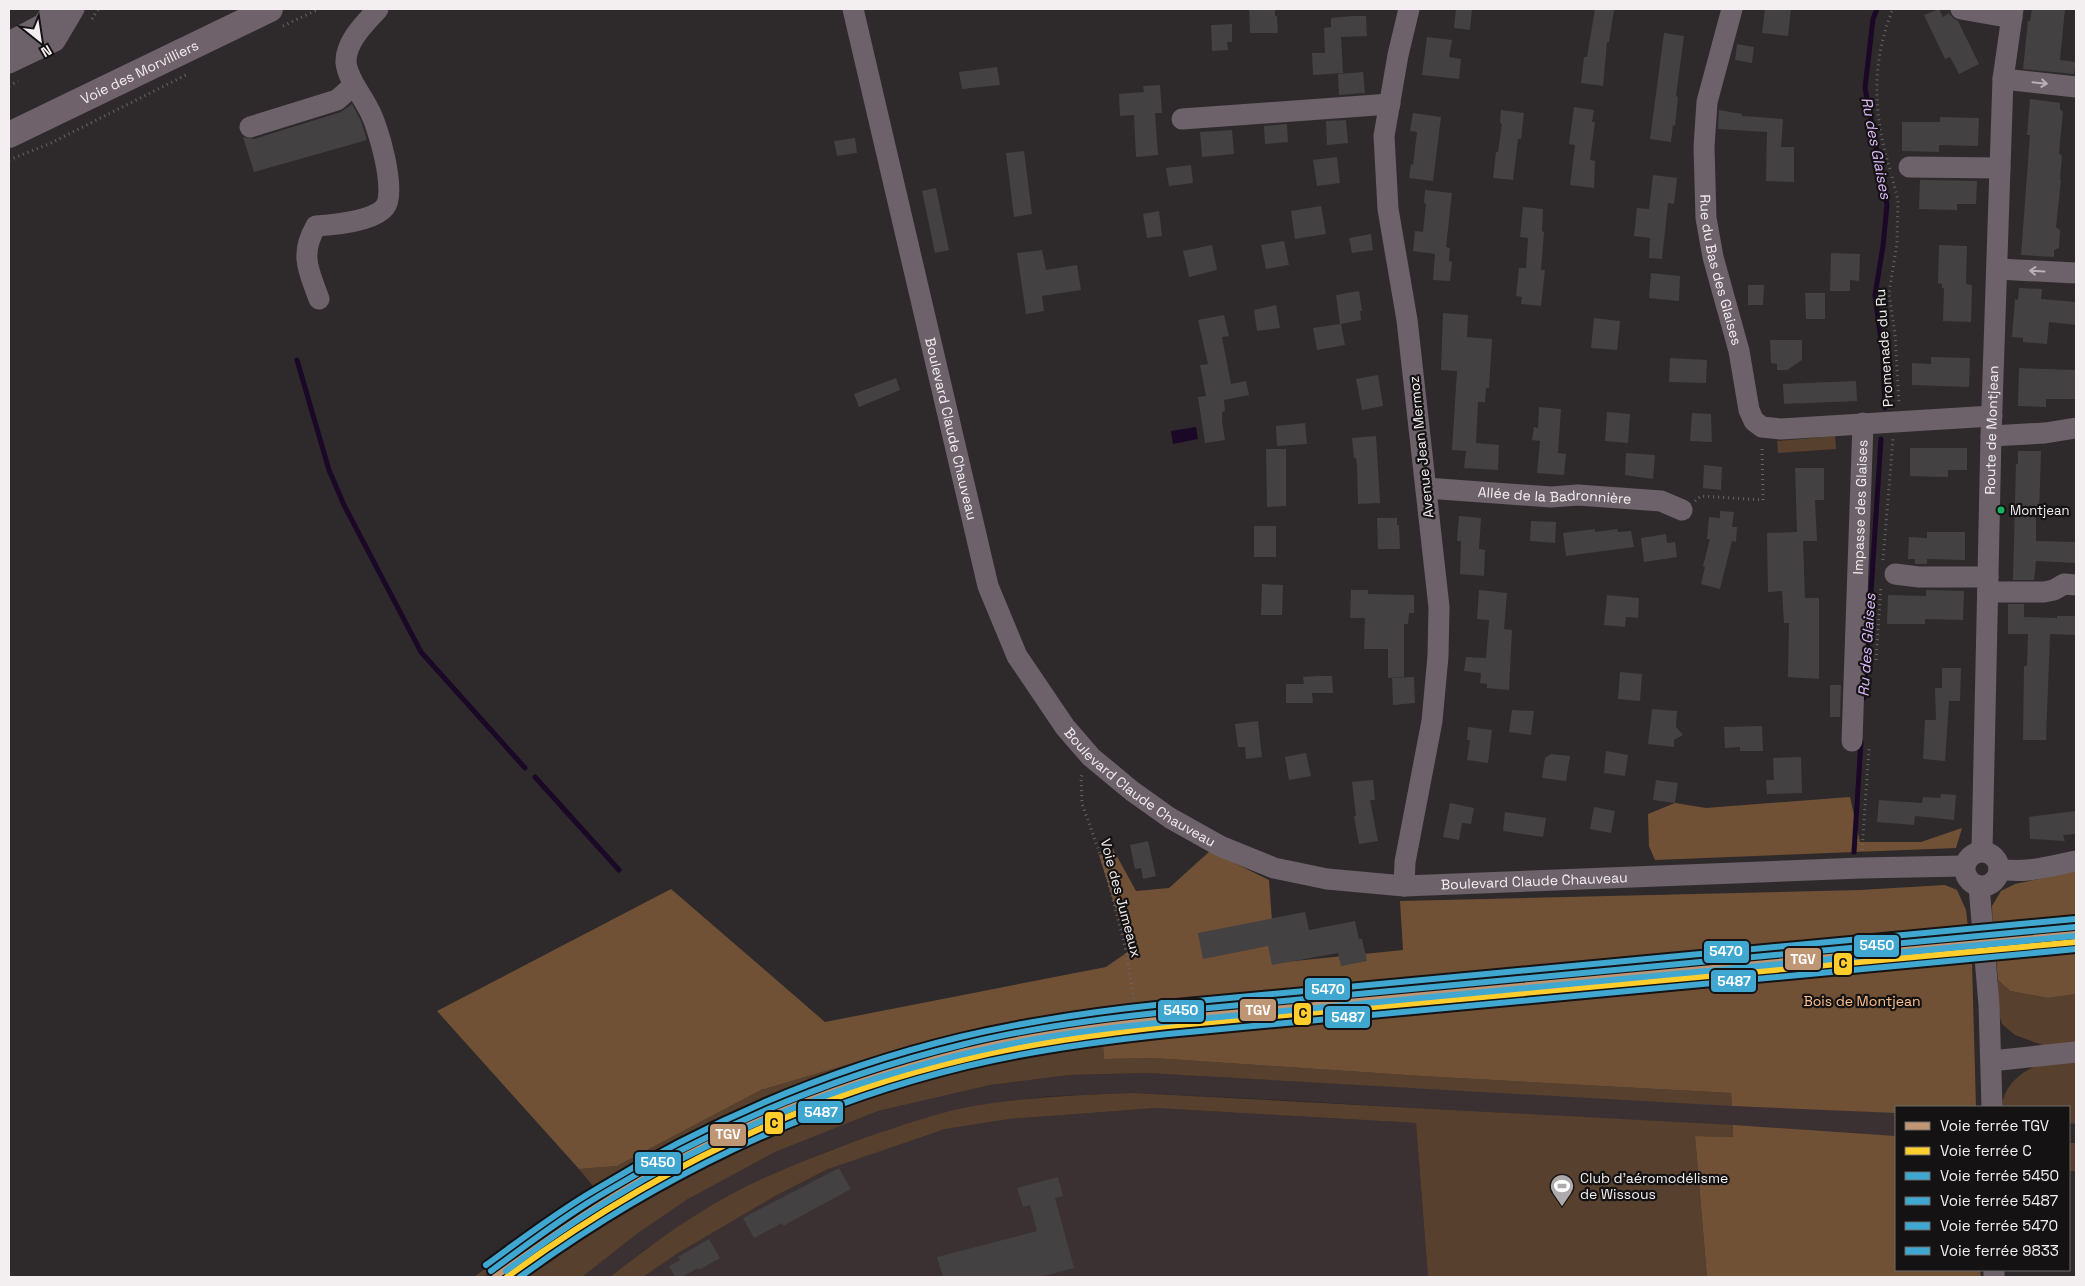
<svg xmlns="http://www.w3.org/2000/svg" width="2085" height="1286" font-family="'Space Grotesk',sans-serif">
  <rect width="100%" height="100%" fill="#2e2a2b"/>
  <path fill="#3c3132" d="M2076,928v24l-80,6 -3,-23z
    M1397,988l3,27 -348,37 -259,74 -77,36 -100,54 -92,61h-41l80,-57 54,-36 71,-38 106,-46 69,-27 91,-25 163,-33z
    M1147,1073l749,40v23l-649,-38 -113,-5 -86,3 -80,11 -71,20 -69,24 -83,37 -48,27 -54,36 -33,26h-28l56,-44 50,-34 87,-47 103,-41 112,-26 79,-10z
    M1156,1108l260,15 12,154h-785l35,-24 97,-57 67,-34 103,-33 64,-10z"/>
  <path fill="#57402e" d="M1835,436l1,13 -58,4 -1,-12z
    M1998,980l12,11 38,7 28,-4v49l-31,3 -30,-11 -13,-11 -4,-13z
    M1112,1006l5,9 -163,33 -91,25 -69,27 -106,46 -71,38 -54,36 -80,57h-9l119,-91 -14,-17 38,-3 144,-76 119,-35z
    M1103,1045l1,14 50,-1 267,18 310,17 1,13 -585,-33 -78,2 -79,10 -112,26 -103,41 -87,47 -50,34 -56,44h-58c46,-35 97,-64 148,-91 39,-22 80,-43 121,-61 98,-41 204,-66 310,-80z
    M2076,1060v64l-7,-1v-16h-67c1,-21 20,-37 39,-43 11,-3 24,-3 35,-4z
    M1134,1093l599,32v12l-38,-1 12,141h-279l-12,-154 -260,-15 -147,11 -64,10 -117,40 -53,27 -97,57 -35,24h-33c42,-33 87,-66 135,-90 39,-19 81,-35 122,-50 33,-11 67,-23 101,-30 55,-10 110,-12 166,-14z
    M2069,1143h7v28h-7z"/>
  <path fill="#715135" d="M1850,797l10,45h61l41,-14 -6,20 -301,12 -6,-14 -1,-32 27,-11 31,5z
    M1113,849l23,42 33,-3 41,-37 59,29 6,83 128,-13 -3,-49 460,-11 85,-5 12,5 9,20 6,53 4,144h-80v6l-164,-7 -1,-13 -310,-17 -267,-18 -50,1 -1,-14 297,-30 -3,-27 -280,27 -5,-9 -232,49 -119,35 -144,76 -38,3 -142,-158 234,-122 154,133 281,-55 23,-16 -30,-96z
    M2076,871v57l-83,7 -1,-29 9,-15 14,-7z
    M2076,952v42l-28,4 -38,-7 -12,-11 -2,-22z
    M1733,1125l163,11v134h84l1,7h-274l-12,-141 38,1z"/>
  <path fill="#1a0826" d="M1196,427l2,12 -25,5 -2,-13z"/>
  <g fill="none" stroke-linecap="round" stroke-linejoin="round">
    <path stroke="#1a0826" stroke-width="5" d="M1877,9l-4,10 -8,69 22,117 -4,41 -8,49 8,60 2,53
      M297,360l32,110 15,35 77,147 104,116
      M1864,698l17,-259
      M535,777l84,93
      M1854,852l7,-111"/>
  </g>
  <path fill="#434141" d="M1249,9h26v7h2l1,17h-28z
    M1456,9h16l-2,21 -16,-2z
    M1595,9l19,1 -5,32h-2l-4,44 -22,-3 3,-26h3z
    M1765,9h26l-3,27 -26,-3z
    M1939,9l4,8 6,-4 4,5 5,3 21,43 -20,10 -9,-17 -5,2 -21,-44z
    M2032,9h33l-5,51 16,2 -2,12 -51,-5 5,-48h2z
    M1351,16h15l1,20 -26,1 2,36 -30,2 -1,-22h13l-1,-25 7,-1v-9z
    M1232,24v18h-5l1,8 -16,1 -1,-26z
    M1664,33l20,3 -8,60 2,1 -3,29 -2,-1 -2,17 -21,-3z
    M1427,37l25,3 -3,17 12,2 -2,20 -37,-4z
    M1737,44l17,3 -2,16 -17,-3z
    M997,67l3,18 -38,4 -3,-17z
    M1363,72l2,21 -26,2 -1,-21z
    M1160,85l2,28h-7l3,42 -22,2 -2,-42 -14,1 -1,-22 25,-2 -1,-6z
    M2030,99l30,4v6l3,3 -4,41 3,3 -2,23 1,1 -5,47 4,3 -1,18 -5,2v7l-33,-2 9,-120h-3z
    M352,104l9,17 6,19 -113,32 -11,-35 11,2 87,-27z
    M1574,107l20,3 -2,12h3l-5,38 5,1 -1,27 -24,-3 5,-40 -6,-1z
    M1501,110l23,3 -3,26h-3l-5,41 -20,-2 3,-26h2l4,-28 -2,-1z
    M1719,110l23,4v2l41,3 -2,28h13v35l-28,-1 1,-49 -49,-3z
    M1413,113l28,4 -8,64 -24,-3 2,-14 2,1 4,-33 -7,-1z
    M1940,117l39,1 -1,28 -39,-1v7l-37,-1v-29h38z
    M1346,120l2,23 -21,2 -1,-24z
    M1287,124l1,18 -23,2 -1,-18z
    M1232,130l2,24 -32,3 -2,-25z
    M855,138l2,15 -20,3 -3,-15z
    M1024,151l8,63 -18,3 -8,-64z
    M1337,157l3,26 -23,3 -4,-26z
    M1191,165l2,18 -24,3 -3,-18z
    M1653,175l24,3 -3,26 -6,-1 -6,56 -13,-1 1,-20 -16,-2 3,-28 12,1z
    M1920,180l57,1 -1,23h-19v6l-38,-1z
    M936,188l13,62 -14,3 -13,-62z
    M1425,190l27,3 -6,54 4,1 -1,13 3,1 -2,19 -17,-1 2,-26 -22,-3 2,-20 8,1 3,-28 -2,-1z
    M1321,206l5,28 -31,5 -4,-28z
    M1523,207l20,2 -1,22 2,1 -3,38h4l-4,36 -20,-2 1,-7 -6,-1 3,-28h7l2,-30 -8,-1z
    M1159,211l3,25 -15,2 -4,-24z
    M1371,234l2,16 -21,3 -3,-15z
    M1284,241l5,24 -23,4 -5,-24z
    M1212,245l5,25 -28,7 -6,-26z
    M1939,245l28,1 -1,38 6,1 -1,37 -28,-1 1,-33h-2v-4l-4,-1z
    M1042,250l4,20 31,-5 4,25 -39,6 2,15 -18,3 -9,-61z
    M1831,253l29,1 -1,27 -9,-1v11h-20z
    M1651,273l29,3 -1,25 -30,-3z
    M1748,285h16l-1,20h-15z
    M2019,288l23,1 -1,10 35,3v23l-27,-3 -2,22 -24,-2v-4l-11,-1 3,-38 3,1z
    M1359,291l3,20h-2l1,9 -20,4 4,21 -28,5 -4,-22 27,-4 -4,-29z
    M1805,293h20v26h-19z
    M1276,305l4,23 -23,3 -3,-21z
    M1443,313l25,2 -1,22 25,2 -3,49h-3l-1,14h-7l-2,41 23,2 -1,25 -34,-2 2,-17 -14,-1 5,-79 -16,-1z
    M1224,315l5,21 -7,1 9,47 15,-3 3,14 -25,5 1,11 -3,1v9l3,19 -20,3 -7,-46 8,-1 -6,-31 8,-1 -10,-44z
    M1594,318l26,3 -3,29 -26,-2z
    M1770,340h32v20l-15,10h-10v-6l-6,-1z
    M1931,357l39,1 -1,29 -57,-2v-22l19,1z
    M1670,358l37,2 -1,23 -37,-1z
    M2019,368l57,2v29h-30v8l-28,-1z
    M1378,375l5,31 -21,4 -6,-31z
    M896,378l4,12 -41,17 -5,-13z
    M1856,381l1,20 -73,3 -1,-20z
    M1539,407l22,2 -3,44 8,1 -2,21 -27,-2 3,-32 -8,-1 2,-13 4,1z
    M1607,412l23,2 -2,29 -23,-2z
    M1692,413l19,1 1,28 -22,-1z
    M1305,423l2,21 -30,2 -1,-20z
    M1376,436l4,67 -22,1 -1,-39 -1,-7h-2l-2,-20z
    M1910,448h57v22h-19v7l-38,-1z
    M1266,449h20v57l-19,1z
    M2018,451h23l-2,65h-3v25l40,1v21l-40,-2 -2,19h-21l3,-116h2z
    M1626,453l29,2 -2,24 -28,-4z
    M1704,465l18,2 -1,23 -18,-2z
    M1795,468h29v32h-9l2,41h-14l2,57h14v81l-31,-2 1,-54h-5l-2,-32 -14,1 -1,-59 30,-1z
    M1720,511l14,1 -2,15h5l-1,15 -4,-1 -12,48 -19,-5 4,-17 -2,-1 7,-27h-3l2,-22 11,1z
    M1459,516l22,2 -2,31 6,1 -1,26 -24,-2 1,-33h-4z
    M1377,518h20v7h2l1,24h-22z
    M1531,521l25,1 -1,21 -25,-2z
    M1254,526h22v31h-22z
    M1595,529v3l22,-3 1,3 13,-1 3,16 -68,9 -3,-23z
    M1927,532h38v28l-38,-1v5h-12v-5h-7l1,-22 18,1z
    M1666,534l1,9 8,-1 2,15 -33,5 -3,-24z
    M1262,584l21,1 -1,30h-21z
    M1351,590h17v4l46,1v18h-5l-1,11h-4v53l-16,1v-29h-24l1,-31h-15z
    M1479,590l28,3 -3,36 8,1 -3,60 -22,-2v-4l-7,-1 1,-10 -17,-2 2,-14 20,1 3,-38 -12,-1z
    M1926,590l38,1 -1,29 -38,-1v5h-38l1,-29 38,1z
    M1607,595l32,3 -1,20 -12,-1 -1,10 -21,-2z
    M2008,604h16v13l33,1v-2h19v19l-26,-1 -4,106h-23l1,-74h3l1,-32h-20z
    M1942,668h19l-1,33h-11l-4,60 -22,-2 2,-39h11l-1,-32h7z
    M1620,672l22,2 -2,27 -22,-2z
    M1317,676h15l1,17h-21l1,10h-27v-19h18l-1,-7z
    M1414,677l1,26 -22,2 -1,-27z
    M1830,685h11l-1,32h-10z
    M1652,709l25,2 -1,16 7,8 -9,5v7l-26,-3z
    M1512,710l22,1 -3,24 -22,-3z
    M1258,721l4,36 -16,2 -1,-12h-7l-3,-23z
    M1762,726l1,25h-23v-4l-15,1 -1,-21z
    M1468,727l24,3 -4,33 -21,-3 3,-20h-3z
    M1606,751l22,4 -3,21 -21,-3z
    M1306,753l5,23 -22,4 -4,-23z
    M1551,754l19,2 -4,25 -24,-3 3,-20z
    M1801,757l1,36 -35,1 -1,-14h8l-1,-22z
    M1373,780l2,20h-5l8,41 -19,3 -5,-28h2l-4,-34z
    M1656,780l22,3 -3,20 -22,-3z
    M1941,794l15,1 -2,25 -39,-4 -1,9 -37,-3 2,-22 43,3 1,-6 17,1z
    M1450,803l24,5 -3,16 -9,-1 -3,17 -16,-3z
    M1594,807l21,4 -4,22 -21,-4z
    M2076,811v23l-13,1 2,6 -35,-2 -1,-22z
    M1505,812l41,6 -3,19 -40,-6z
    M1148,841l8,35 -13,3 -2,-11 -6,1 -5,-24z
    M1305,912l4,18 46,-9 4,18h3l5,22 -26,5 -3,-13 -66,12 -4,-19 -65,13 -5,-26z
    M839,1168l12,21 -68,37 -1,-3 -28,15 -11,-20z
    M1058,1177l5,19 -8,2 19,70 -34,9h-97l-6,-20 100,-26 -7,-26 -7,2 -6,-19z
    M709,1239l11,19 -21,12 -1,-2 -16,9h-7l-6,-11 11,-6 -2,-3z"/>
  <g fill="none" stroke-linecap="round" stroke-linejoin="round">
    <path stroke="#6a6367" stroke-width="3" stroke-dasharray="1 4" stroke-linecap="butt" d="M92,19l6,-10
      M283,26l36,-17
      M9,86l9,-5
      M9,160l42,-17 135,-68
      M1890,169c-17,-53 -19,-108 3,-160
      M1892,177l6,23 -1,43 -8,50 6,42 4,69
      M1695,501l6,-5 62,4 -1,-55
      M1883,560l10,-121
      M1876,660l5,-74
      M1862,850l7,-101
      M613,1178l80,-42 171,-66 88,-26 99,-20 61,-9 23,-9 -10,-60 -21,-81 -22,-61 -1,-27 2,-4"/>
    <g stroke="#6d626a" stroke-width="21">
      <path id="s1" d="M853,9l135,577 29,70 48,71 26,30 41,34 38,27 50,28 54,22 53,11 77,7 457,-18 103,-2"/>
      <path id="s2" d="M1732,9l-25,93 -3,45 2,71 7,39 26,94 10,59 5,11 8,6 19,2 211,-13"/>
      <path d="M1961,9l51,9"/>
      <path d="M9,42l34,-18 10,-15"/>
      <path d="M9,63l46,-22 19,-32"/>
      <path d="M2003,79l73,8"/>
      <path d="M1182,119l208,-15"/>
      <path d="M250,127l87,-27 17,-15"/>
      <path d="M1909,167l91,1"/>
      <path d="M1997,269l79,4"/>
      <path d="M319,299c-10,-28 -20,-44 -3,-73 17,-1 58,-5 69,-19 12,-15 -7,-83 -17,-99 -7,-14 -20,-29 -22,-45 -1,-21 19,-40 32,-54"/>
      <path d="M1991,436l54,-3 31,-5"/>
      <path id="s3" d="M1426,488l125,9 27,-2 83,6 21,9"/>
      <path d="M1895,574l24,3h69"/>
      <path d="M1988,592h56l10,-2 10,-6 12,1"/>
      <path id="s4" d="M1852,741l11,-318"/>
      <path id="s5" d="M1982,851l9,-415 9,-268 3,-89 10,-70"/>
      <circle cx="1982" cy="869" r="17"/>
      <path d="M1999,869c27,5 51,-3 77,-8"/>
      <path d="M1404,886l1,-24 27,-141 6,-65 1,-49 -32,-287 -19,-111 -4,-73 14,-81 11,-46"/>
      <path d="M1979,886l10,119 3,102"/>
      <path d="M1991,1061l85,-9"/>
      <path d="M1994,1270v7"/>
    </g>
    <path stroke="#6f626b" stroke-width="26" id="s6" d="M9,135l261,-126"/>
    <g stroke="#151213" stroke-width="10">
      <path id="rail-1" d="M495,1277c35,-25 69,-50 106,-73 110,-70 235,-120 361,-152 67,-17 136,-26 205,-33l909,-85"/>
    </g>
    <g stroke="#151213" stroke-width="10">
      <path id="rail-2" d="M507,1277c138,-101 292,-179 459,-218 66,-16 134,-25 202,-33l908,-84"/>
    </g>
    <g stroke="#151213" stroke-width="10">
      <path id="rail-3" d="M491,1271c35,-26 71,-53 108,-75 113,-68 234,-120 362,-151 67,-17 136,-26 205,-33l909,-85"/>
    </g>
    <g stroke="#151213" stroke-width="10">
      <path id="rail-4" d="M520,1277c134,-98 286,-172 447,-211 67,-16 134,-25 201,-32l908,-85"/>
    </g>
    <g stroke="#151213" stroke-width="10">
      <path id="rail-5" d="M486,1265c36,-26 71,-53 109,-75 113,-69 237,-122 365,-153 68,-16 136,-26 205,-33l910,-85"/>
    </g>
    <g stroke="#151213" stroke-width="10">
      <path id="rail-6" d="M506,1271c33,-25 67,-49 102,-70 122,-76 262,-129 402,-157 52,-11 105,-17 157,-22l908,-86"/>
    </g>
    <use href="#rail-1" stroke="#bf9674" stroke-width="6"/>
    <use href="#rail-2" stroke="#ffcd2c" stroke-width="6"/>
    <use href="#rail-3" stroke="#40a8d0" stroke-width="6"/>
    <use href="#rail-4" stroke="#40a8d0" stroke-width="6"/>
    <use href="#rail-5" stroke="#40a8d0" stroke-width="6"/>
    <use href="#rail-6" stroke="#40a8d0" stroke-width="6"/>
  </g>
  <defs><path id="oneway-shaft" d="M-6 0H5M1.5-3L5.5 0L1.5 3" fill="none" stroke-width="1.6" stroke-linecap="round" stroke-linejoin="round" transform="scale(1.25)"/></defs>
  <g stroke="#b7b0b4">
    <use href="#oneway-shaft" transform="translate(2040 83) rotate(6)"/>
    <use href="#oneway-shaft" transform="translate(2037 271) rotate(-177)"/>
  </g>
  <defs>
    <g id="stadium-pin" transform="scale(1.25)"><path d="M0 17L-7.5 6A9.5 9.5 0 1 1 7.5 6Z" fill="#aeaaab" stroke="#151213"/><path d="M0-5a6.5 5 0 1 0 0 10a6.5 5 0 1 0 0-10ZM-3.5-1.8h7v3.6h-7Z" fill="#fff"/></g>
  </defs>
  <g fill-rule="evenodd">
    <use href="#stadium-pin" x="1562" y="1186"/>
  </g>
  <circle fill="#13b361" stroke="#151213" stroke-width="2" cx="2001" cy="510" r="4.5"/>
  <g text-anchor="middle" stroke-width="4.5" stroke-linejoin="round" paint-order="stroke">
    <g font-size="13" fill="#f3eff0" stroke="#151213" text-anchor="start">
      <text x="2010" y="515">Montjean</text>
    </g>
    <g font-size="14" fill="#f3eff0" stroke="#151213">
      <text dy="5" stroke="none"><textPath href="#s6" startOffset="145">Voie des Morvilliers</textPath></text>
      <text dy="5" stroke="none"><textPath href="#s2" startOffset="266">Rue du Bas des Glaises</textPath></text>
      <text transform="translate(1884 348) rotate(-94)" y="5">Promenade du Ru</text>
      <text dy="5" stroke="none"><textPath href="#s1" startOffset="431">Boulevard Claude Chauveau</textPath></text>
      <text dy="5" stroke="none"><textPath href="#s5" startOffset="421">Route de Montjean</textPath></text>
      <text transform="translate(1421 447) rotate(-96)" y="5">Avenue Jean Mermoz</text>
      <text dy="5" stroke="none"><textPath href="#s3" startOffset="129">Allée de la Badronnière</textPath></text>
      <text dy="5" stroke="none"><textPath href="#s4" startOffset="234">Impasse des Glaises</textPath></text>
      <text dy="5" stroke="none"><textPath href="#s1" startOffset="851">Boulevard Claude Chauveau</textPath></text>
      <text dy="5" stroke="none"><textPath href="#s1" startOffset="1271">Boulevard Claude Chauveau</textPath></text>
      <text transform="translate(1121 898) rotate(75)" y="5">Voie des Jumeaux</text>
    </g>
    <g font-size="14" fill="#fec28d" stroke="#151213">
      <text x="1862" y="1006">Bois de Montjean</text>
    </g>
    <g font-size="14" fill="#f3eff0" stroke="#151213" text-anchor="start">
      <text x="1580" y="1183">Club d'aéromodélisme<tspan x="1580" dy="16">de Wissous</tspan></text>
    </g>
    <g font-size="15" font-style="italic" fill="#ddbafc" stroke="#151213">
      <text transform="translate(1876 148) rotate(79)" y="5">Ru des Glaises</text>
      <text transform="translate(1867 645) rotate(-86)" y="5">Ru des Glaises</text>
    </g>
  </g>
  <g stroke="#151213" stroke-width="2">
    <rect x="1853" y="934" width="47" height="24" rx="5" fill="#40a8d0"/>
    <rect x="1703" y="940" width="47" height="24" rx="5" fill="#40a8d0"/>
    <rect x="1784" y="947" width="38" height="24" rx="5" fill="#bf9674"/>
    <rect x="1833" y="952" width="20" height="24" rx="5" fill="#ffcd2c"/>
    <rect x="1710" y="969" width="47" height="24" rx="5" fill="#40a8d0"/>
    <rect x="1304" y="977" width="47" height="24" rx="5" fill="#40a8d0"/>
    <rect x="1239" y="998" width="38" height="24" rx="5" fill="#bf9674"/>
    <rect x="1157" y="999" width="48" height="24" rx="5" fill="#40a8d0"/>
    <rect x="1293" y="1002" width="19" height="24" rx="5" fill="#ffcd2c"/>
    <rect x="1324" y="1005" width="47" height="24" rx="5" fill="#40a8d0"/>
    <rect x="797" y="1100" width="47" height="24" rx="5" fill="#40a8d0"/>
    <rect x="764" y="1111" width="20" height="24" rx="5" fill="#ffcd2c"/>
    <rect x="709" y="1123" width="38" height="24" rx="5" fill="#bf9674"/>
    <rect x="634" y="1151" width="48" height="24" rx="5" fill="#40a8d0"/>
  </g>
  <g font-size="14" text-anchor="middle" font-weight="bold" fill="#fff">
    <text x="1877" y="950">5450</text>
    <text x="1726" y="956">5470</text>
    <text x="1803" y="964">TGV</text>
    <text x="1734" y="986">5487</text>
    <text x="1328" y="994">5470</text>
    <text x="1258" y="1015">TGV</text>
    <text x="1181" y="1015">5450</text>
    <text x="1348" y="1022">5487</text>
    <text x="821" y="1117">5487</text>
    <text x="728" y="1139">TGV</text>
    <text x="658" y="1167">5450</text>
  </g>
  <g font-size="14" text-anchor="middle" font-weight="bold" fill="#111">
    <text x="1843" y="968">C</text>
    <text x="1303" y="1018">C</text>
    <text x="774" y="1128">C</text>
  </g>
  <rect width="2085" height="1286" fill="none" stroke="#f3eff0" stroke-width="20"/>
  <rect x="1895" y="1106" width="175" height="165" fill="#151213" stroke="#6e6a6b"/>
  <rect x="1905" y="1122" width="25" height="8" fill="#bf9674" stroke="#6e6a6b"/>
  <text x="1940" y="1131" font-size="15" fill="#f3eff0">Voie ferrée TGV</text>
  <rect x="1905" y="1147" width="25" height="8" fill="#ffcd2c" stroke="#6e6a6b"/>
  <text x="1940" y="1156" font-size="15" fill="#f3eff0">Voie ferrée C</text>
  <rect x="1905" y="1172" width="25" height="8" fill="#40a8d0" stroke="#6e6a6b"/>
  <text x="1940" y="1181" font-size="15" fill="#f3eff0">Voie ferrée 5450</text>
  <rect x="1905" y="1197" width="25" height="8" fill="#40a8d0" stroke="#6e6a6b"/>
  <text x="1940" y="1206" font-size="15" fill="#f3eff0">Voie ferrée 5487</text>
  <rect x="1905" y="1222" width="25" height="8" fill="#40a8d0" stroke="#6e6a6b"/>
  <text x="1940" y="1231" font-size="15" fill="#f3eff0">Voie ferrée 5470</text>
  <rect x="1905" y="1247" width="25" height="8" fill="#40a8d0" stroke="#6e6a6b"/>
  <text x="1940" y="1256" font-size="15" fill="#f3eff0">Voie ferrée 9833</text>
  <g transform="translate(40 40) rotate(150)" stroke="#151213" stroke-width="4" paint-order="stroke">
  <path d="M0-4L9 19L0 12L-9 19Z" fill="#f3eff0"/>
  <text y="-8" font-size="14" font-weight="bold" text-anchor="middle" fill="#f3eff0">N</text>
  </g>
</svg>
